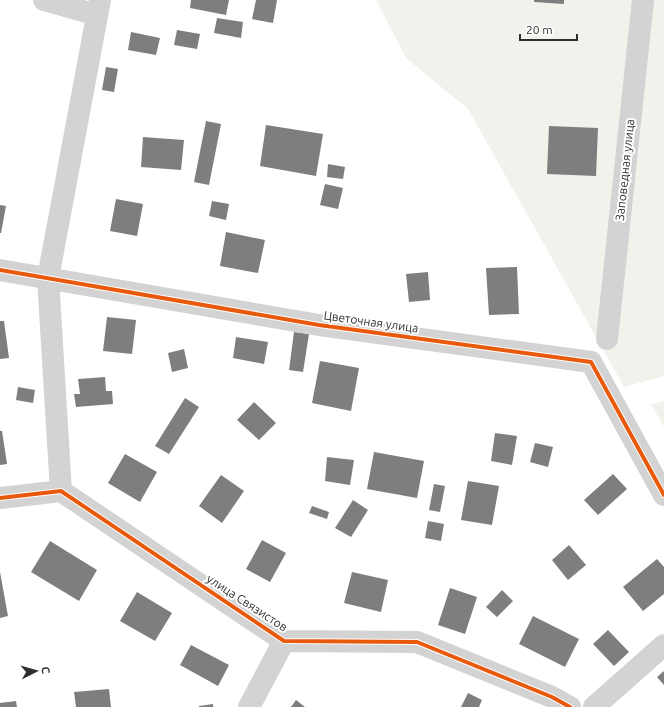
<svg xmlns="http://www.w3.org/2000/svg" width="664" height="707" font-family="Ubuntu,sans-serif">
  <rect width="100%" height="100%" fill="#fff"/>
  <path fill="#f0f3ec" d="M376,0h288v376l-40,11 -156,-278 -62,-51z
    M664,401v26l-13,-23z"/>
  <path fill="#7e7e7e" d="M191,0h38l-3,15 -36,-7z
    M256,0h21l-4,23 -21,-4z
    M534,0h30v4l-30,-2z
    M217,18l26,4 -2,16 -27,-5z
    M177,30l23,4 -3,15 -23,-4z
    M131,32l29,6 -4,17 -28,-5z
    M106,67l12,2 -4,23 -12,-2z
    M206,121l15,3 -12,61 -15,-3z
    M266,125l57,9 -7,42 -56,-10z
    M549,126l49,2 -2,48 -49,-2z
    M143,137l41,3 -3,30 -40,-3z
    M328,164l17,3 -2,12 -16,-2z
    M325,184l18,4 -5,21 -18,-4z
    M116,199l27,5 -6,32 -27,-5z
    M212,201l17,3 -3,16 -17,-4z
    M0,205l6,1 -5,27h-1z
    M226,232l39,8 -7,33 -38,-7z
    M517,267l2,47 -30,1 -3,-47z
    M428,272l2,28 -21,2 -3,-28z
    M107,317l29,3 -4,34 -29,-3z
    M0,321h4l5,37 -9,1z
    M294,332l15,2 -6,38 -14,-2z
    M236,337l32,5 -4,22 -31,-6z
    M184,349l4,19 -16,4 -4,-19z
    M320,361l39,7 -8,43 -39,-8z
    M105,377l1,14h6l1,13 -37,3 -2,-13h6l-2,-15z
    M18,387l17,3 -2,13 -17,-3z
    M185,398l14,9 -30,47 -14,-8z
    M254,402l22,21 -17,17 -22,-20z
    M0,431h2l5,33 -7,1z
    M495,433l22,3 -5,29 -21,-4z
    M535,443l18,4 -5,20 -18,-5z
    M374,452l50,9 -7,37 -50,-9z
    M125,454l32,18 -17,30 -32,-19z
    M327,457l27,3 -4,25 -25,-4z
    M613,474l14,15 -29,26 -14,-15z
    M221,475l23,16 -22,32 -23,-17z
    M468,481l31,5 -7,39 -31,-5z
    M434,484l11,2 -5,26 -11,-2z
    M353,500l15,10 -17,27 -16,-9z
    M312,506l17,6 -2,7 -18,-6z
    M428,521l16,3 -3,17 -16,-3z
    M262,540l24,13 -16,29 -24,-13z
    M50,541l47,29 -18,31 -48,-29z
    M569,545l17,20 -18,15 -16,-20z
    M657,559l7,8v27l-21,17 -20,-24z
    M0,572l8,44 -8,2z
    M352,572l36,8 -7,32 -37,-9z
    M450,588l27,9 -12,37 -27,-9z
    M502,590l11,11 -16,16 -11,-10z
    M137,592l35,21 -17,28 -35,-20z
    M533,616l46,23 -14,28 -46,-23z
    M608,630l21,22 -15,14 -21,-22z
    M191,645l38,20 -11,21 -38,-21z
    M664,671v14l-7,-8z
    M109,689l2,18h-35l-2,-15z
    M468,693l14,7 -3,7h-18z
    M296,700l9,7h-14z
    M16,701l1,6h-17v-4z
    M213,704v3h-14v-1z"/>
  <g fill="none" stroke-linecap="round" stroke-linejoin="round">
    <path stroke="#d3d3d3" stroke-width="22" d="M44,0l53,15
      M0,270l319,55 272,37 73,133
      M607,339l36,-339
      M61,491l-13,-213 52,-278
      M0,498l61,-7 223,150 133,1 135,55 18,10
      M249,707l35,-66
      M594,707l70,-62"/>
    <g stroke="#fff" stroke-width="6">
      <path id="cycleway" d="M0,270l319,55 272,37 73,133
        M0,498l61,-7 223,150 133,1 135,55 18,10"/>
    </g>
    <use href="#cycleway" stroke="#e8590c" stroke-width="4"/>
  </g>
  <g text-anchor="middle" stroke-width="4" stroke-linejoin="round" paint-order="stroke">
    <g font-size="12" fill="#2e2e2e" stroke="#fff">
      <text transform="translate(625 170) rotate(-84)" y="4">Заповедная улица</text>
      <text transform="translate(371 322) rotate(8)" y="4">Цветочная улица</text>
      <text transform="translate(247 603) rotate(33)" y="4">улица Связистов</text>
    </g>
  </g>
  <g transform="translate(36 671) rotate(84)" stroke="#ffffff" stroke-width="3" paint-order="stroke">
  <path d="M0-3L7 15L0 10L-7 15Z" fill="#2e2e2e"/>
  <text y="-6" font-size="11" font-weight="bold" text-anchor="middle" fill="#2e2e2e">С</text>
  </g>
  <path d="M520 34v6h57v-6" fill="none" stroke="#2e2e2e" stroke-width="2"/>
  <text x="526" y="34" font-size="12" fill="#2e2e2e" stroke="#ffffff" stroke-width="3" paint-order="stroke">20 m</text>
</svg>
